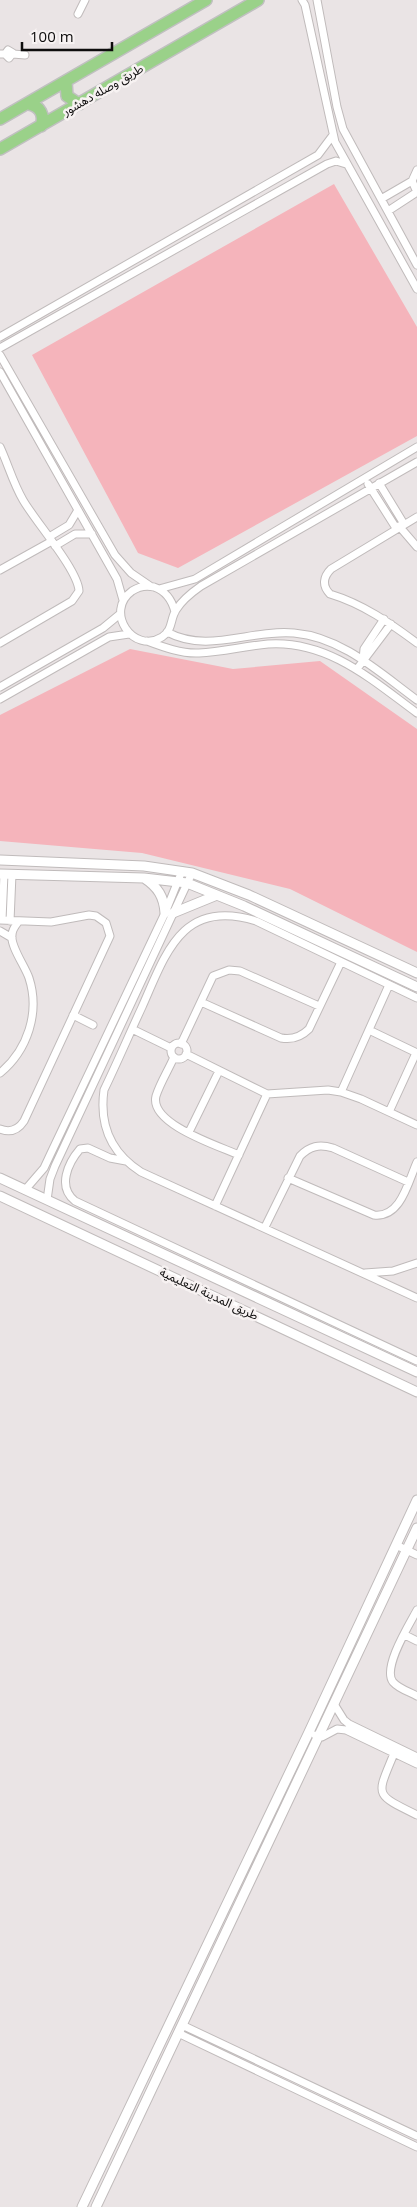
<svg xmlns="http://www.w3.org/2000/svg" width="417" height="2207" font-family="'Open Sans','Noto Sans Arabic',sans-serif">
  <rect width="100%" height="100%" fill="#eae4e5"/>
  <path fill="#f5b4bb" d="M334,184l83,143v109l-239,132 -40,-15 -106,-198z
    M130,649l103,20 87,-8 97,68v223l-127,-63 -148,-36 -142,-12v-126z"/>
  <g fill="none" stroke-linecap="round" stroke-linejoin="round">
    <g stroke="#c0bbbb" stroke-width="9">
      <path id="minor" d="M302,0l3,5 30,137 82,147
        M317,0l20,107 6,22 74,136
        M78,14l7,-14
        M0,54h5l4,4 4,-5 -5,-3 -3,4
        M13,54l12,1
        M417,170l-5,11 5,11
        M381,199l31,-18
        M388,211l29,-19
        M0,337l318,-182 15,-20
        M0,348l327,-184 9,-3 10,3
        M0,355l115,200 16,18 19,13
        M0,372l117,207 6,21
        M0,447c8,17 13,36 23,53 12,21 55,70 56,91l-7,10 -72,42
        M379,483l25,41
        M368,484l28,44
        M417,517l-86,52c-8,8 -9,17 -1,25 33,10 60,29 87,49
        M399,526l18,21
        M49,537l20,-12 9,-15
        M55,546l20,-12h17
        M0,570l52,-29
        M159,589l36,-10 222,-132
        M175,612c-3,-12 -9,-21 -21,-25 -8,-2 -16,0 -22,4 -28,20 1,64 30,46 11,-7 8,-18 14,-27 6,-10 15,-17 25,-24l216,-124
        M167,632c41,22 84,-3 127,1 48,4 86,40 123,67
        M147,641c16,6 35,13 52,12 23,-1 46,-7 69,-9 60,-4 104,36 149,69
        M363,660l1,-11 20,-30
        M357,669l34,-45
        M0,687l103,-59 17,-14
        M0,699l109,-62 20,-3
        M0,920l51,2 38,-7 7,1 10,7 4,13 -86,185c-6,9 -14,12 -24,8
        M2,920l2,-46
        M10,921l2,-47
        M0,931l12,7
        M417,998l-161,-77c-74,-23 -90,32 -114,86 -13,28 -25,56 -38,83 -5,36 7,63 37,82l276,126
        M201,1002l80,36c11,2 20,-1 28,-9l32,-67
        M73,1015l20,10
        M132,1029l39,19
        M369,1030l48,23
        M171 1051a8 8 0 1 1 16 0a8 8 0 1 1-16 0Z
        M181,1044l32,-68 16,-6 11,1 79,35
        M186,1054l81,40 61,-4 13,2 20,7 56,26
        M174,1057c-5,12 -14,26 -18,39 -7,28 63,50 83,59
        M0,1073c28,-23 40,-61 29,-95 -4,-12 -19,-32 -17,-43 0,-6 4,-10 7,-14
        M341,1092l48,-107
        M389,1112l27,-59
        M189,1132l30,-61
        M126,1161l-16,-3 -22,-10 -8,1c-12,14 -23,38 -5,52l342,160
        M288,1178l86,37c27,3 34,-33 43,-53
        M25,1190l19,-22 7,-15 114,-240 17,-42
        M47,1200l3,-21 5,-13 137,-293
        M215,1206l52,-112
        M265,1227l35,-71c10,-10 19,-12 33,-8l75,34
        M365,1273l28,-2 24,-8
        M396,1545l21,10
        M417,1610c-8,15 -35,58 -24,72 6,7 17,10 24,14
        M405,1635l12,6
        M334,1704l10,16 5,4 68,33
        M315,1735l7,2 15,-8 9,1 71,34
        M395,1751c-18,45 -23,42 22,64
        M182,2025l235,111
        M178,2033l239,114"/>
    </g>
    <g stroke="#c0bbbb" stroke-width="11">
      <path id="tertiary" d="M0,860l144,6 48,7 57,22 168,78
        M0,874l144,4 43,5 57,23 173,81
        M144,878c14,9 20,19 21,35
        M173,913l44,-18
        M0,1178l417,194
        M0,1196l417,196
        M82,2207l227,-475 108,-232
        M96,2207l321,-679"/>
    </g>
    <g stroke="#c0c0c0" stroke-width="14">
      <path id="primary" d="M66,82l1,14 12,8
        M29,104c11,2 16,11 12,22
        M0,119l206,-119
        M0,149l258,-149"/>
    </g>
    <use href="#minor" stroke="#fff" stroke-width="7"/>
    <use href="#tertiary" stroke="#fff" stroke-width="9"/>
    <use href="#primary" stroke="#9ad189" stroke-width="11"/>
  </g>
  <g text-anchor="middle" stroke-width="5" stroke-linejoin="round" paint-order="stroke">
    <g font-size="12" fill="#0d0c0c" stroke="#f7f2f2">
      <text transform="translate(103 90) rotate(-30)" y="4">طريق وصله دهشور</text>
      <text transform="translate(209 1294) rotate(25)" y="4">طريق المدينة التعليمية</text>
    </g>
  </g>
  <path d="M22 42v8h90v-8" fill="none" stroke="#0d0c0c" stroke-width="2.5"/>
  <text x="30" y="42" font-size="15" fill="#0d0c0c" stroke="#f7f2f2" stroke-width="4" paint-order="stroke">100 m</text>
</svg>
